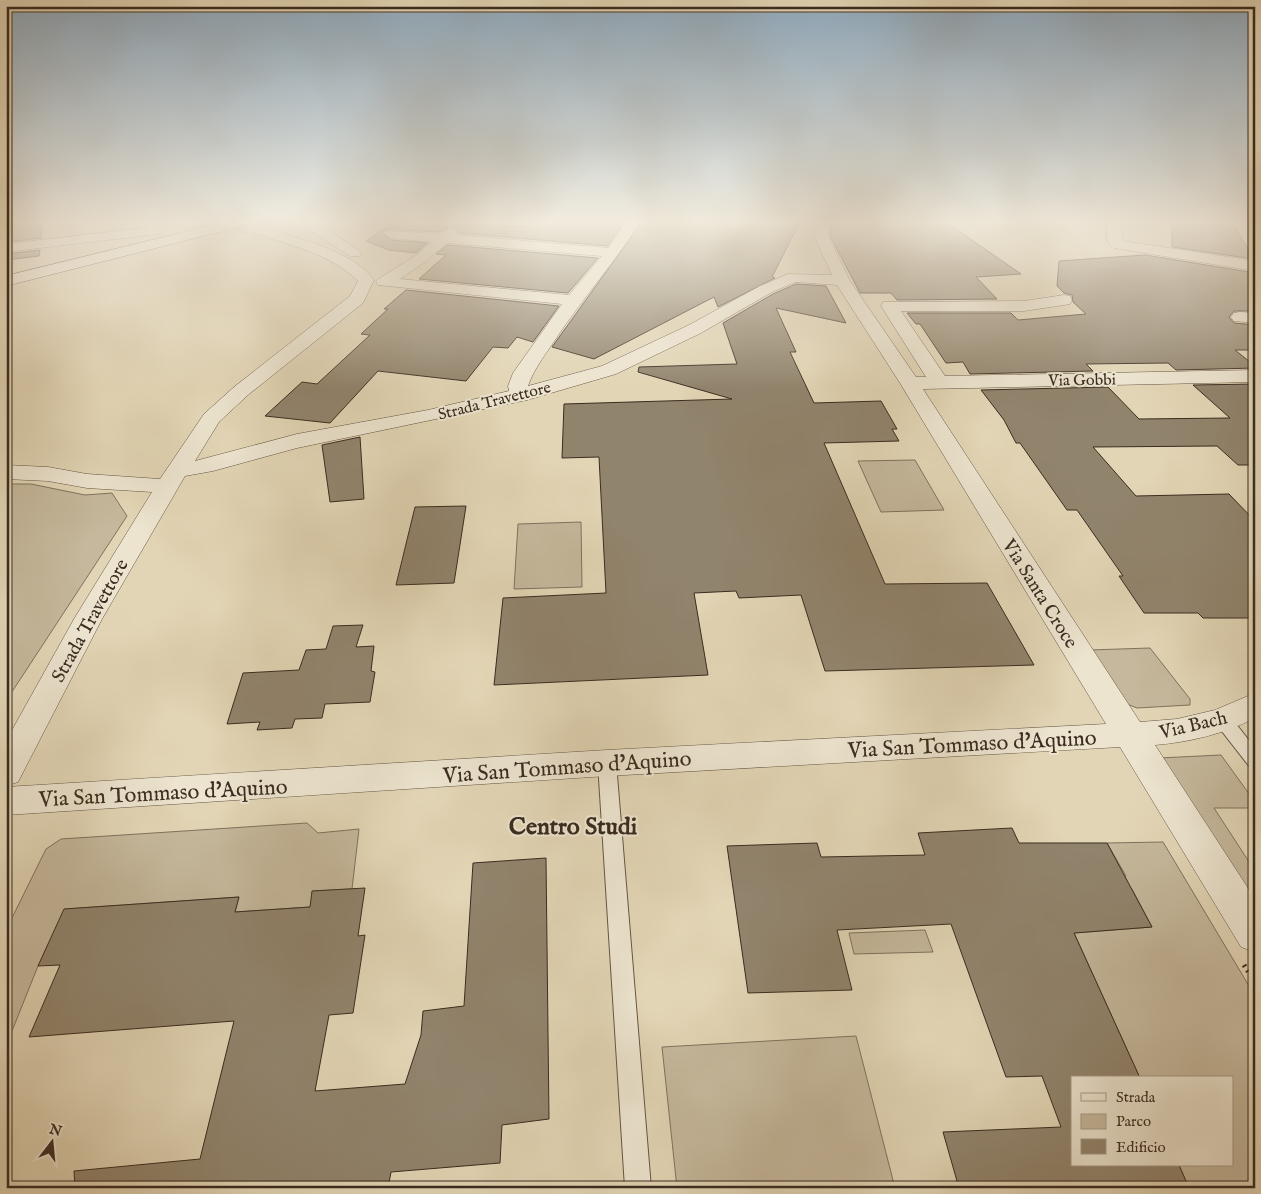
<svg xmlns="http://www.w3.org/2000/svg" width="1261" height="1194" font-family="'IM FELL English',serif">
  <rect width="100%" height="100%" fill="#e2d5b5"/>
  <filter id="stains"><feTurbulence type="fractalNoise" baseFrequency=".004" numOctaves="4"/><feColorMatrix values="0 0 0 0 .2 0 0 0 0 .09 0 0 0 0 .02 0 0 0 .5 -.17"/></filter>
  <radialGradient id="worn" r=".72"><stop offset=".6" stop-color="#630" stop-opacity="0"/><stop offset="1" stop-color="#630" stop-opacity=".3"/></radialGradient>
  <path fill="#c5b89c" stroke="#80725e" d="M915,460l29,50 -63,2 -23,-51z
    M6,484h25l54,11 27,-2 15,23 -121,185z
    M581,522l1,65 -68,2 4,-65z
    M1150,648l40,51v6l-53,3 -10,-4 -38,-54z
    M1221,755l34,47v6h-41l41,63v43l-96,-156z
    M307,823l11,10 41,-4 -7,60 -39,2 -3,16 -75,5 4,-15 -174,12 -27,57 -32,80v-116l40,-81 15,-10z
    M1163,842l92,154v192h-66l-10,-23h53v-87h-92l-66,-145 78,-6 -20,-38h-10l-7,-12 11,-1 -19,-33z
    M925,930l8,22 -79,2 -5,-21z
    M856,1036l39,152h-218l-15,-141z"/>
  <path fill="#91846d" stroke="#3a2c20" d="M6,222h37l-2,16 -35,4z
    M395,222h53l78,5 6,-5h92l-16,24 -150,-13v-3l-7,-4 -11,6 -54,-3 -4,4 9,7 36,3 -11,10 -27,-3 -23,-9z
    M642,222h158l-28,55 3,1 -57,29 -4,-10 -120,62 -42,-12z
    M831,222h115l75,52 -45,3 21,22 -100,1 -6,-7h-31l-30,-57z
    M1172,222h60l22,37 -82,-12z
    M447,245l151,13 -30,35 -149,-14 27,-24 -10,-1z
    M40,250l-1,6 -33,4v-6z
    M1145,255l110,18v38h-21l-5,6 5,6 21,2v25h-20l20,16v2l-79,2 -8,-7 -82,1 7,7 -123,3 -7,-12 -17,1 -26,-39h-4l-9,-11h104l7,7 68,-6 -13,-12 -1,-7 -8,-2 -7,-7 2,-25z
    M796,284l30,2 20,37 -70,-15 20,44h-6l24,51 67,-2 16,28h-5l7,12 -75,2 61,141 102,-1 47,82 -209,6 -24,-76 -62,3 -3,-7 -42,2 14,82 -214,10 9,-87 103,-5 -7,-136 -37,1 2,-54 168,-5 -94,-27 1,-5 98,-3 -14,-41 50,-29z
    M406,290l153,16 -26,36 -16,-5 -9,11 -15,-1 -27,34 -88,-10 -48,52 -65,-7 37,-34 15,2 53,-49 -9,-1 27,-25h-4z
    M1255,384v81h-17l-21,-19 -124,1 43,49 93,-2 26,27v97h-52l-5,-5h-54l-25,-37h4l-46,-66h-10l-47,-67h-4l-12,-23 -23,-30 127,-3 31,32 91,-1 -37,-33z
    M360,437l4,62 -34,3 -8,-57z
    M466,506l-12,77 -58,2 19,-78z
    M363,625l-7,22 18,-1 -3,25 4,1 -5,30 -45,2 -3,14 -27,1 -3,9 -35,2 3,-8 -33,2 16,-51 56,-3 7,-20 20,-1 7,-23z
    M1012,828l7,15h88l45,84 -78,6 66,145h-68v87h107l10,23h-230l-16,-56 118,-5 -19,-51 -36,1 -55,-153 -114,6 15,60 -104,3 -21,-147 90,-3 4,14 104,-2 -7,-22z
    M546,858l3,261 -47,6 -2,38 -109,9 -3,16h-313l-1,-17 126,-12 34,-138 -205,16 31,-72 -22,1 26,-57 175,-12 -4,15 75,-5 2,-16 53,-3 -7,48 7,-1 -12,78 -24,2 -14,76 90,-7 16,-49 2,-24 41,-5 9,-143z"/>
  <g fill="none" stroke-linecap="round" stroke-linejoin="round">
    <path stroke="#c0b397" stroke-width="16" stroke-dasharray="16 8" stroke-linecap="butt" d="M232,222l27,8"/>
    <g stroke="#645645" stroke-width="2">
      <path id="service" d="M1223,714l6,1 26,33v20l-6,-2 -32,-41 -3,-5 3,-5z
        M607,756l6,2 3,5 35,425h-26l-27,-425 3,-5z"/>
    </g>
    <g stroke="#645645" stroke-width="1">
      <path id="minor" d="M306,222h14v2l42,29 -2,3h-10l-42,-27z
        M626,222h14c-26,41 -58,77 -85,118 -10,15 -21,29 -27,46l74,-20 87,-41 71,-39 28,-12 44,1 -18,-39 1,-14h14l-1,14 22,45 66,96h10l-45,-71 2,-4 141,-1 40,-6 6,1 2,4 -2,4 -6,1 -40,6h-123l44,65 310,-6v12l-332,7 217,333 37,-3 38,-9 40,-17v25c-31,16 -65,24 -100,27l100,154v53l-14,-5 -121,-200 -513,29 -601,39v-28l601,-37 499,-26 -206,-341 -63,-98 -41,-3 -24,10 -71,41 -85,41 -89,26 -230,48 -84,23 -28,5 -83,143 -84,163 -12,4v-45l68,-122 78,-127 -65,-4 -39,-7 -42,-2v-14l42,2 39,7 73,5 44,-65 30,-27 116,-91 8,-15c-27,-27 -69,-36 -104,-48l-2,-3 2,-3h10c33,12 89,23 110,53l-11,23 -115,92 -29,27 -24,39 102,-27 131,-24 81,-19 -1,-5 5,-13 49,-69 -184,-19 -2,-3 2,-3 37,-23 16,-14 -40,-4 -7,-4 2,-3 54,3 10,-6 7,4 -2,3 154,13zM446,243l156,13 -33,39 -169,-16 25,-17z
        M1107,222h14l2,19 132,20v10l-141,-23 -7,-6z
        M153,227l5,1 2,3 -2,3 -152,18v-8z
        M1240,312l15,1v10l-21,-2 -3,-4 3,-4z"/>
    </g>
    <g stroke="#3a2c20" stroke-width="1">
      <path id="secondary" d="M225,222h24l-2,3 -241,61v-10z"/>
    </g>
    <path stroke="#3a2c20" stroke-width="5" stroke-dasharray="2 4" stroke-linecap="butt" d="M1244,965l11,17"/>
    <use href="#service" fill="#ece4cf" fill-rule="evenodd"/>
    <use href="#minor" fill="#ece4cf" fill-rule="evenodd"/>
    <use href="#secondary" fill="#ece4cf" fill-rule="evenodd"/>
  </g>
  <linearGradient id="sky" x2="0" y2="1"><stop stop-color="#8faabf"/><stop offset="0.57" stop-color="#f2ecde"/><stop offset="1" stop-color="#f2ecde" stop-opacity="0"/></linearGradient>
  <rect width="1261" height="389" fill="url(#sky)"/>
  <g text-anchor="middle" stroke-width="4" stroke-linejoin="round" paint-order="stroke">
    <g font-size="16" fill="#3a2c20" stroke="#ece4cf">
      <text transform="translate(1082 379) rotate(-1)" y="6">Via Gobbi</text>
      <text transform="translate(494 400) rotate(-14)" y="6">Strada Travettore</text>
    </g>
    <g font-size="19" fill="#3a2c20" stroke="#ece4cf">
      <text transform="translate(1041 593) rotate(58)" y="7">Via Santa Croce</text>
      <text transform="translate(89 620) rotate(-61)" y="7">Strada Travettore</text>
      <text transform="translate(1193 724) rotate(-13)" y="7">Via Bach</text>
    </g>
    <g font-size="22" fill="#3a2c20" stroke="#ece4cf">
      <text transform="translate(972 743) rotate(-3)" y="8">Via San Tommaso d'Aquino</text>
      <text transform="translate(567 766) rotate(-4)" y="8">Via San Tommaso d'Aquino</text>
      <text transform="translate(163 792) rotate(-3)" y="8">Via San Tommaso d'Aquino</text>
    </g>
    <g font-size="24" font-weight="bold" fill="#3a2c20" stroke="#ece4cf">
      <text x="573" y="834">Centro Studi</text>
    </g>
  </g>
  <rect width="1261" height="1194" fill="none" stroke="#e2d5b5" stroke-width="25"/>
  <rect x="8" y="8" width="1246" height="1179" fill="none" stroke="#3a2c20" stroke-width="2.5"/>
  <rect x="12" y="12" width="1236" height="1169" fill="none" stroke="#3a2c20"/>
  <rect x="1071" y="1076" width="162" height="90" fill="#ece4cf" stroke="#a59a89"/>
  <rect x="1081" y="1093" width="25" height="8" fill="#ece4cf" stroke="#a59a89"/>
  <text x="1116" y="1102" font-size="15" fill="#3a2c20">Strada</text>
  <rect x="1081" y="1114" width="25" height="15" fill="#c5b89c" stroke="#a59a89"/>
  <text x="1116" y="1126" font-size="15" fill="#3a2c20">Parco</text>
  <rect x="1081" y="1139" width="25" height="15" fill="#91846d" stroke="#a59a89"/>
  <text x="1116" y="1152" font-size="15" fill="#3a2c20">Edificio</text>
  <g transform="translate(52 1142) rotate(16)" stroke="#ece4cf" stroke-width="4" paint-order="stroke">
  <path d="M0-4L9 19L0 12L-9 19Z" fill="#3a2c20"/>
  <text y="-8" font-size="14" font-weight="bold" text-anchor="middle" fill="#3a2c20">N</text>
  </g>
  <rect width="100%" height="100%" filter="url(#stains)"/>
  <rect width="100%" height="100%" fill="url(#worn)"/>
</svg>
